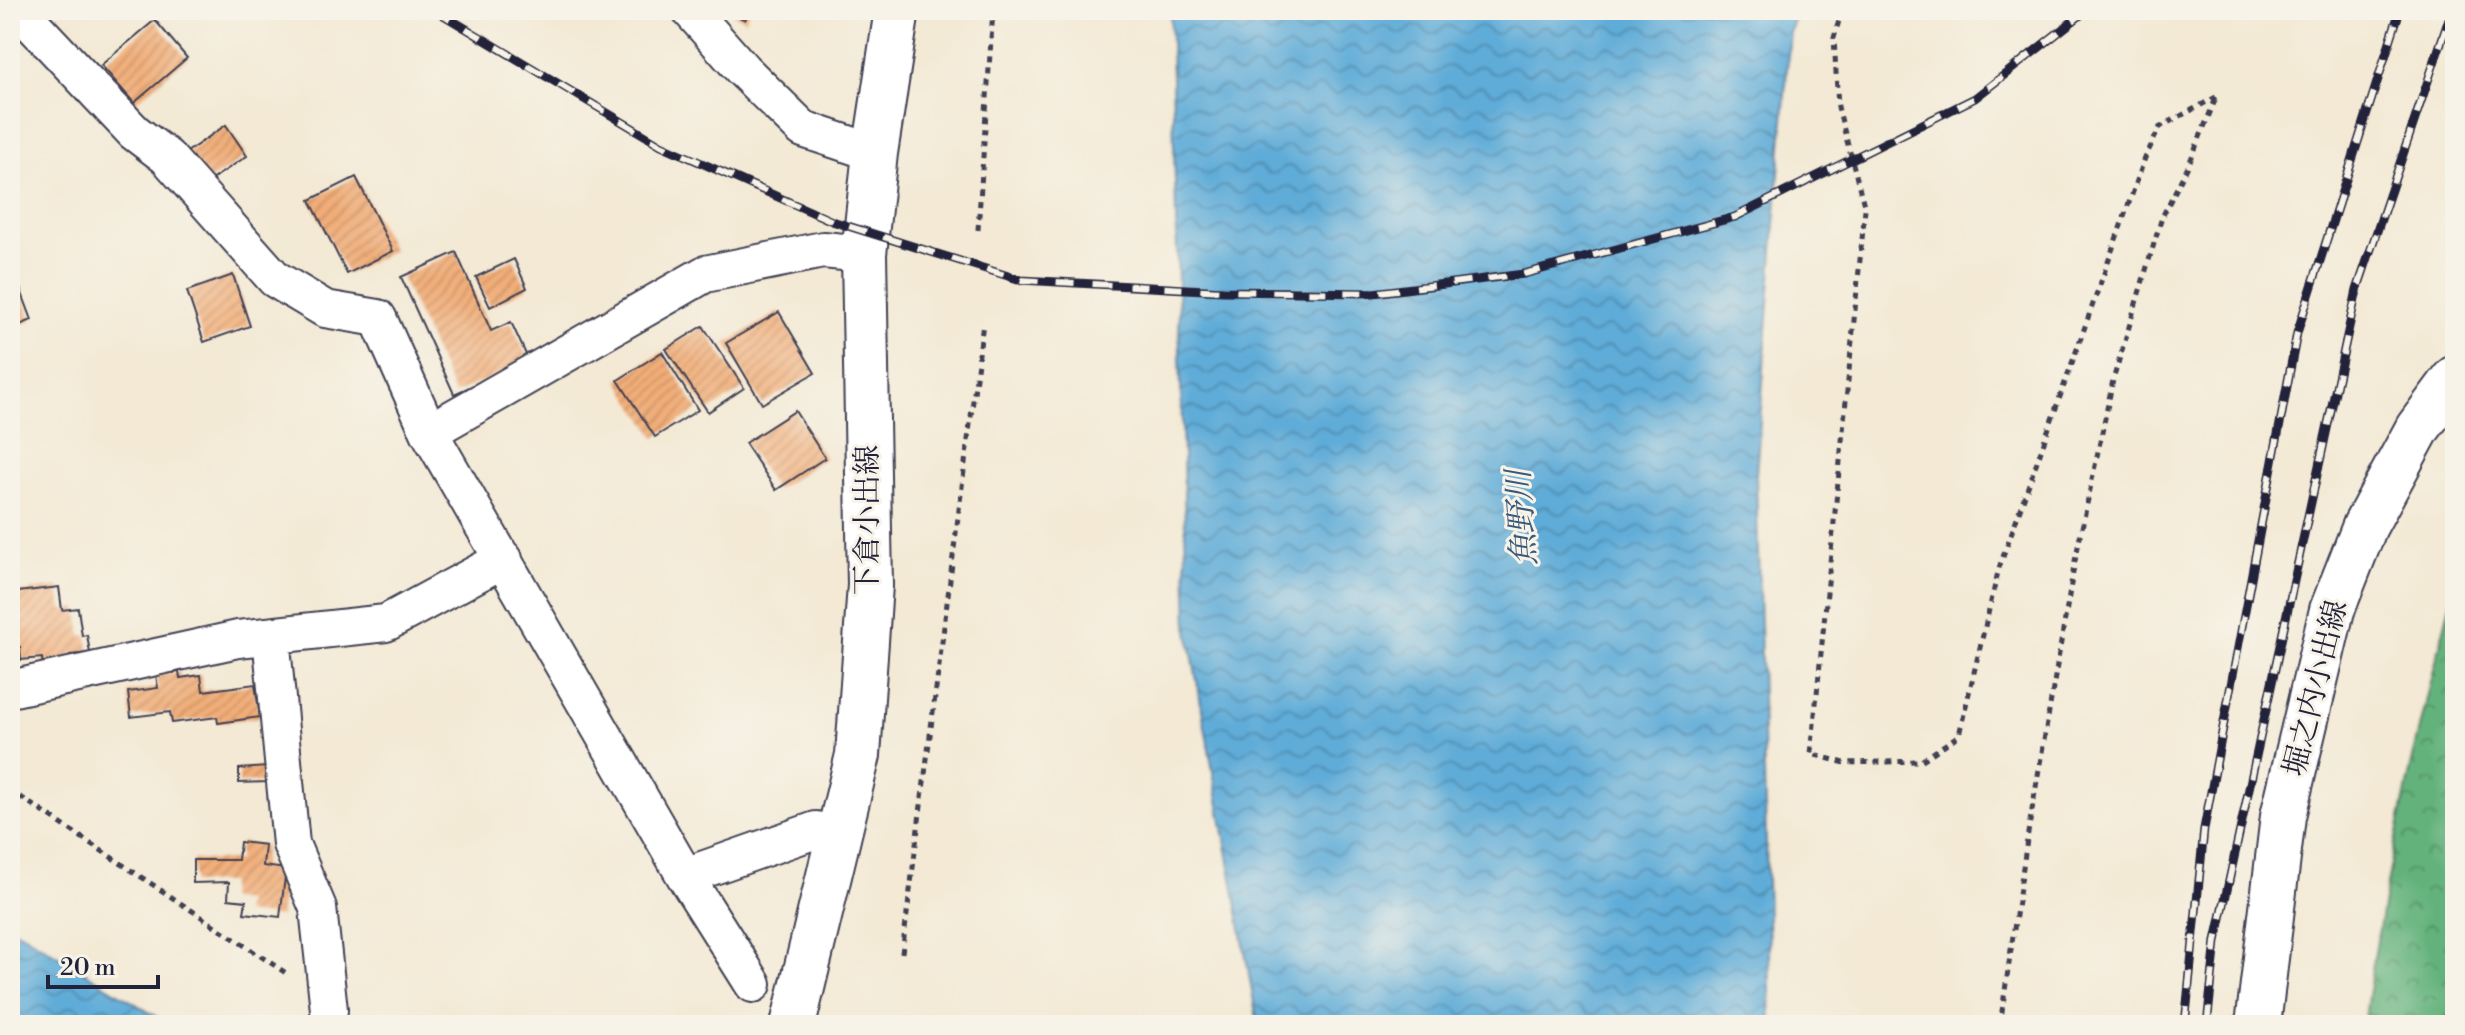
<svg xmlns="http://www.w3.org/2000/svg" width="2465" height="1035" font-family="'Libre Bodoni','Noto Serif JP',serif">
  <defs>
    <pattern id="forest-crowns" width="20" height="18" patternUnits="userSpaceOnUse" patternTransform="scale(2)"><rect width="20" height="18" fill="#64b27c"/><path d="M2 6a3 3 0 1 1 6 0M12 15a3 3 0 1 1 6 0" fill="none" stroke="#529067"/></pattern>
    <pattern id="water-waves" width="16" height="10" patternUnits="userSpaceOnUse" patternTransform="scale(2)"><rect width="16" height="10" fill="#5facd8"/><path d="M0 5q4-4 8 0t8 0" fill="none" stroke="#4e8cb0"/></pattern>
    <pattern id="building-hatch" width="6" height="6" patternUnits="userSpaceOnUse" patternTransform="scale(2)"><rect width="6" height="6" fill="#f1ad78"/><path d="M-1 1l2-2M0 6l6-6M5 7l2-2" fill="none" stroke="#ce9569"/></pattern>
  </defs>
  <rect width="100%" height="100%" fill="#f7f3e8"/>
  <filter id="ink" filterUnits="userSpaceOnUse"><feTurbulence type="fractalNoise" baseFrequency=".0125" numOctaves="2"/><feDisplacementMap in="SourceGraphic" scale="16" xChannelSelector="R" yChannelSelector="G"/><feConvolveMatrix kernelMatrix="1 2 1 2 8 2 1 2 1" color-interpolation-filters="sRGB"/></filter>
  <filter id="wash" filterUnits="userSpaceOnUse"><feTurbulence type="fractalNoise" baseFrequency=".006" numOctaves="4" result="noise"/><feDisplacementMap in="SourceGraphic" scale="32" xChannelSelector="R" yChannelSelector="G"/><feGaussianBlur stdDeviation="1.8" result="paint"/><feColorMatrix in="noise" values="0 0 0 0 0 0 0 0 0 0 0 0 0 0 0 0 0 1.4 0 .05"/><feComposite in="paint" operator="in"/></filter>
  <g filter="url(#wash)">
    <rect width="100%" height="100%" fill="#f3e9d4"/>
    <path fill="url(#forest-crowns)" stroke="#436a5c" stroke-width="2" d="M2455,585v440h-91c20,-148 54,-295 91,-440z"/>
    <path fill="url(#water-waves)" stroke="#40678a" stroke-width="2" d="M1170,10h629l-9,20 -34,445 15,550h-513l-70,-394z
      M10,927l16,9 144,89h-160z"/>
    <g id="blocks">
      <path fill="url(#building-hatch)" d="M726,10h24l-5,10z
        M155,20l32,38 -53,45 -33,-38z
        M226,125l21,31 -39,26 -21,-30z
        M356,177l37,74 -46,23 -37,-74z
        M456,252l35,79 20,-9 18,39 -75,33 -53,-117z
        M514,259l13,29 -37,19 -14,-30z
        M10,261l22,59 -22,9z
        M233,275l17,51 -46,16 -17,-51z
        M779,312l36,61 -53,31 -36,-61z
        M703,326l41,62 -36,24 -42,-63z
        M662,352l36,58 -43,27 -37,-57z
        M795,411l30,47 -49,32 -31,-47z
        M59,587l3,23 16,-2 4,28 5,-1 3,18 -20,2 1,7 -28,4 -1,-8 -21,2 -1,-13 -10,2v-56z
        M179,672l1,6 21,-3 2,16 52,-7 5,33 -42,6 -1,-6 -45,6 -2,-11 -39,5 -3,-25 30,-4 -2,-13z
        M268,767v15l-29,1v-14z
        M240,842l25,3 -2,21 23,3 -6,48 -36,-4 2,-12 -18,-2 1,-17 -36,1v-23h45z"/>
    </g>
  </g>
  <g filter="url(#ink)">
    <use href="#blocks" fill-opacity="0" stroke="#414052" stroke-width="2"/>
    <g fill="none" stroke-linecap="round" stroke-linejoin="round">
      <g stroke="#414052" stroke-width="40">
        <path id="minor" d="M19,10l115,122 33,25 108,122 50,30 53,9 51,114 256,444 68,108
          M690,10l53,60 60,59 72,24
          M429,432l276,-158 118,-24 41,4
          M271,636l20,208 27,64 11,102
          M10,689l228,-50 148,-16 118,-64
          M685,876l131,-46 22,7"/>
      </g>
      <g stroke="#414052" stroke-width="48">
        <path id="major" d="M793,1025l65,-270 12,-170 -6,-331 11,-101 22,-143
          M2258,1025l25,-209 49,-206 33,-84 53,-98 37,-50"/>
      </g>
      <path stroke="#414052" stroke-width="5" stroke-dasharray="6 6" stroke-linecap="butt" d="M1842,10l-8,28 4,69 27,102 -54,545 34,9 76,-2 38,-26 40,-167 146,-410 15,-31 56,-30
        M978,230l15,-220
        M10,790l279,185
        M902,953l81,-630
        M2000,1025l28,-192 47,-272 38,-181 49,-163 27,-53 27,-66"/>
      <use href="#minor" stroke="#fff" stroke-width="36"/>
      <use href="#major" stroke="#fff" stroke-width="44"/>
      <g stroke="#22223b" stroke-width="9">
        <path id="rail" d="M435,10l226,135 171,76 189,59 202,11 150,2 151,-19 211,-57 240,-119 112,-88
          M2185,1025l19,-196 93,-496 103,-323
          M2207,1025l9,-84 141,-651 95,-280"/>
      </g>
      <use href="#rail" stroke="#f7f3e8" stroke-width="6" stroke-dasharray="18" stroke-linecap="butt"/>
    </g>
  </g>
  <g text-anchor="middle" stroke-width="6" stroke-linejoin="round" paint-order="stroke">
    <g font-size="30" fill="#22223b" stroke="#f7f3e8">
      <text transform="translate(867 520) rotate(-90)" y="10">下倉小出線</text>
      <text transform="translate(2315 688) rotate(-76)" y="10">堀之内小出線</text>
    </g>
    <g font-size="32" font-style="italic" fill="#3a597a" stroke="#f7f3e8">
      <text transform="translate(1521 518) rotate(-94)" y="11">魚野川</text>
    </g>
  </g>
  <rect width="2465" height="1035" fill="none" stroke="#f7f3e8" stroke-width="40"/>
  <path d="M48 975v12h110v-12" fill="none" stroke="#22223b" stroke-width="4"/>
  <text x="60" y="975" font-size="24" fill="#22223b" stroke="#f7f3e8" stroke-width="6" paint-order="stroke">20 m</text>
</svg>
